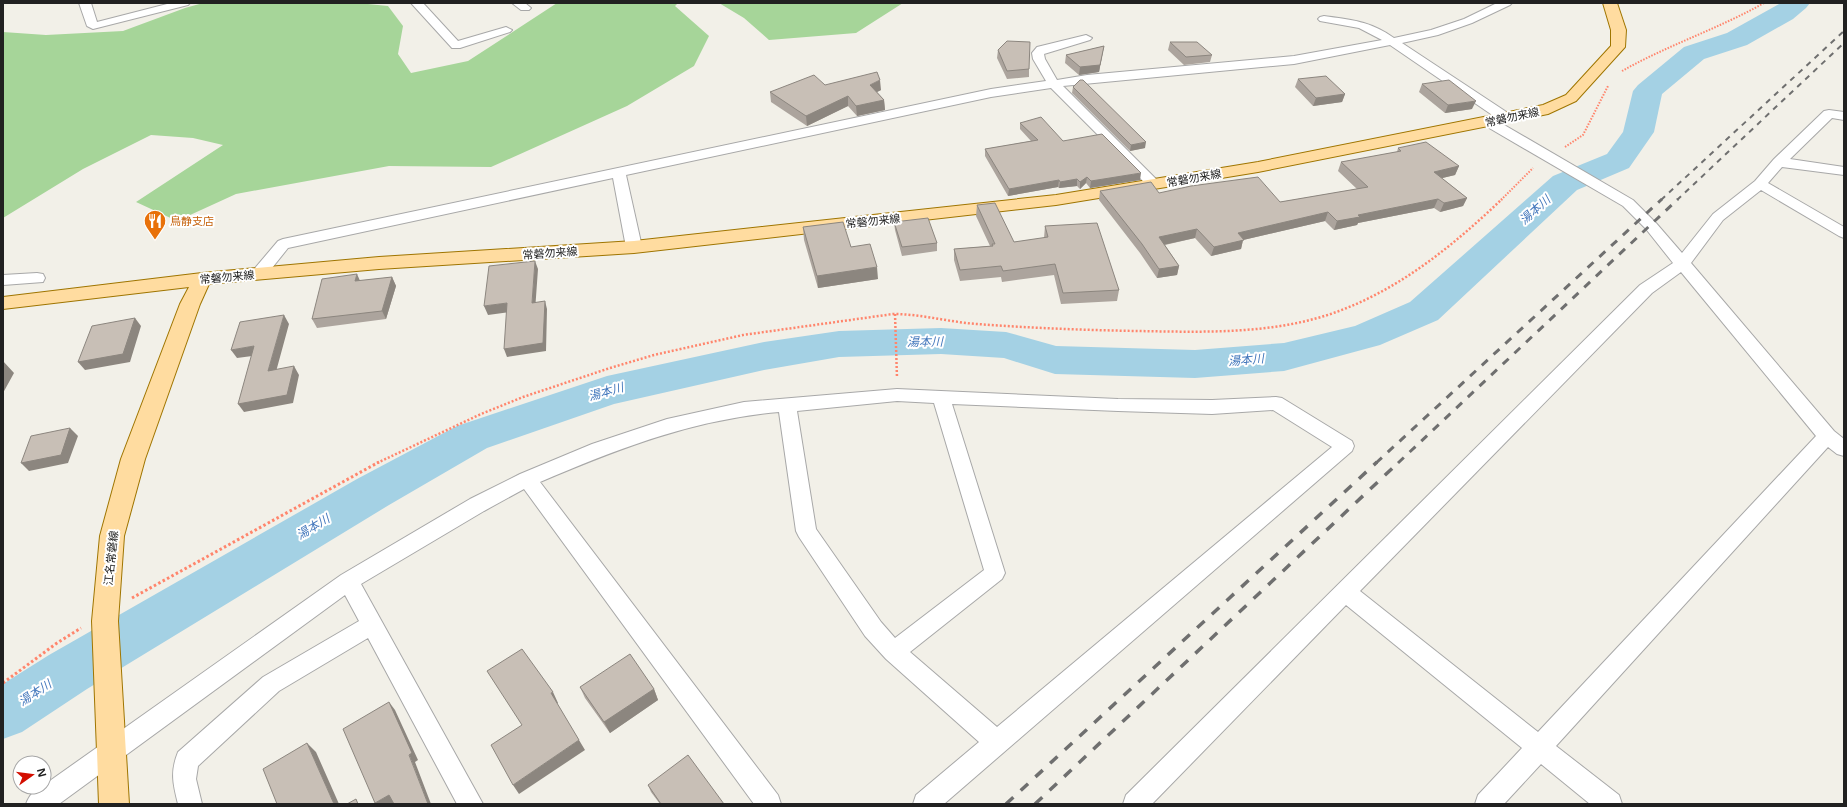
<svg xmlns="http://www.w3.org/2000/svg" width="1847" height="807" font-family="'Open Sans','Noto Sans JP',sans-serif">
  <rect width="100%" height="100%" fill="#f2f0e8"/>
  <path fill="#a6d599" d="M203,3h155l30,3 15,20 -5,28 13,19 57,-12 89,-58h121l-3,3 34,30 -15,30 -67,40 -136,61 -102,-1 -153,28 -59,27 -41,-19 87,-57 -30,-7 -42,-3 -68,34 -80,49v-186l43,3 77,-4 62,-23z
    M719,3h184l-47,30 -87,7 -25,-22z"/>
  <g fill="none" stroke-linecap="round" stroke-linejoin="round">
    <path fill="#a4d1e4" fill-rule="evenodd" d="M1781,3h29l-4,5 -13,11 -46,26 -43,14 -42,35 -8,38 -25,36 -52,22 -139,130 -58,25 -96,26 -89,7 -140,-4 -51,-16 -63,-4 -102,3 -75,13 -150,34 -127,44 -98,57 -302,184 -65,43 -19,7v-55l46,-29 308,-176 100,-53 150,-50 157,-34 75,-11 102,-3 65,4 50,14 139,4 89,-7 71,-17 55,-24 143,-126 54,-22 16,-22 10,-41 5,-6 46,-38 43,-14z"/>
    <g stroke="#a8a8a8" stroke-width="2">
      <path id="minor" d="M79,3h12l6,19 74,-19h19l-2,2 -95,24 -6,-3z
        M411,3h12l35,38 48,-14 6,3 -2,2 -50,16h-8z
        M512,3h13l6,5 -2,2h-8z
        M1497,3h15l-2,2 -38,18 -34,12 -36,8 109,72 2,3 -2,3h-10l-111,-76 -96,19 -231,22 96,96 2,3 -2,3h-10l-16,-18 -82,-82 -60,9 -365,78 16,72 -3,3 -5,2 -5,-2 -3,-3 -13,-69 -325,70 -24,30 -6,1 -6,-1 -2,-4 28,-33 5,-2 708,-150 55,-8 -13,-22 -1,-6 5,-6 49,-12 6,3 -2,2 -46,14 1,5 12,21 30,-5 207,-19 88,-16 -23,-12 -39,-7 -2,-2 2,-2 4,-1c28,4 46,5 70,22l37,-8 33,-11z
        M1829,110l15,2v8l-12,-2 -42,41 54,8v8l-62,-8 -14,16 76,44v11l-5,-2 -78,-46 -38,30 -32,43 143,168 10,8v17l-7,-2 -9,-7 -272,299 63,49 3,9h-32l-49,-40 -37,40h-29l3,-9 44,-47 -176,-143 -194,199h-29l3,-9 514,-510 33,-22 -27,-34 -23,-23 -139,-81 -2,-3 2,-3h10l139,81 23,23 26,30 31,-39 42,-33 19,-22 50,-48zM1681,272l135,164 -278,296 -178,-141 292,-298z
        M37,273l6,1 2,4 -2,4 -40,3v-10z
        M897,389l221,10 94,1 64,-3 6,1 70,43 2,5 -2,5 -408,353h-31l3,-9 63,-53 -93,-83 -21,-23 -66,-99 -3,-6 -17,-119c-87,8 -159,36 -239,70l238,313 3,9h-27l-230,-315 -40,22 -123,73 122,220h-26l-89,-166 -89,53 -81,75 -2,13 6,25h-24c-5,-20 -8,-32 0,-52l85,-75 96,-56 -14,-26 -286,209h-33c3,-8 9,-16 18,-17v-2l297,-210 129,-76 50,-25 72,-30 75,-25 77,-17zM897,401l37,2 50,167 -89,68 -14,-16 -65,-93 -19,-118zM952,404l166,7 94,3 61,-4 59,37 -335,280 -87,-75 92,-73 3,-6z"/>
    </g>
    <g stroke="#9f7500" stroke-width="2">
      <path id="primary" d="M1603,3h14l9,27 -1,17 -49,54 -28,13 -290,58 -202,33 -422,48 -255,16 -170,15 -9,20 -55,155 -21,77 -6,85 11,183h-30l-7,-183 8,-85 21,-77 59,-155 9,-17 -186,22v-12l199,-24 177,-16 255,-16 422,-46 202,-33 285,-57 23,-10 45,-49v-16z"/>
    </g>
    <path stroke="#ff856c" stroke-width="2" stroke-dasharray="1.5 1.5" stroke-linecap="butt" d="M1622,71c46,-26 96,-42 142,-68
      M1565,147l18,-12 25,-49
      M1501,200l32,-32"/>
    <path stroke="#ff856c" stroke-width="2.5" stroke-dasharray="2 2" stroke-linecap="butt" d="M895,314l2,64
      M377,463l104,-49 42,-17 87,-29 44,-13 89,-20 150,-21c28,0 56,8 84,10 53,4 106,6 159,7 68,1 139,4 203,-20 62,-23 115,-66 163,-112"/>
    <path stroke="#ff856c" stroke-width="3" stroke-dasharray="2.5 2.5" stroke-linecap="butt" d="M132,598l247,-136
      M3,683l54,-40 24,-15"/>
    <use href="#minor" fill="#fff" fill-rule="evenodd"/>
    <use href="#primary" fill="#ffdca0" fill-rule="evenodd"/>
    <path stroke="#6f6f6f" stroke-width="2" stroke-dasharray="5.5 5.5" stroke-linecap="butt" d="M1661,200l183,-169
      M1677,200l167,-157"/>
    <path stroke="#6f6f6f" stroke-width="3" stroke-dasharray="8 8" stroke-linecap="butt" d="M1376,463l286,-264
      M1398,463l280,-264"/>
    <path stroke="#6f6f6f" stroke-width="3.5" stroke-dasharray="10 10" stroke-linecap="butt" d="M1006,804l371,-342
      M1035,804l364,-342"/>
  </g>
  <path fill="#aca49d" d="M1170,42l42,13 -2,7 -26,3 -16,-15z
    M1104,46l-5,26 -20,3 -14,-12 1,-8z
    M998,50l31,19v8l-22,2 -10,-21z
    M1298,79l47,15 -3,8 -29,4 -18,-19z
    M1422,84l50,25 -27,4 -26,-21z
    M825,85l56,5 -4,2 7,8 1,10 -28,6 -9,-10 -41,20 -36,-24 -1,-10z
    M1073,87l72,61 -15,3 -58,-58z
    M1020,123l43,18 77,39 -50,8 -4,-5 -6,6 -3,-3 -18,2 -1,-1 -50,9 -23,-40v-7l46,-8 -11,-12z
    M1398,148l61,18 -4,9 -13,3 25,20 -4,8 -23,6 -6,-4 -76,15 -1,2 -23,5 -9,-9 -82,19 -2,9 -30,7 -16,-18 -30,7 14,21 -2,9 -20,3 -17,-25 -41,-53 1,-9 59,2 121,9 77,-13 -19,-18 3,-9 56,-10z
    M977,205l37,37 30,-4 1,-12 74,64 -2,11 -56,3 -7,-29 -52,7 -1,-5 -41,4 -6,-21v-11l36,-3 -14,-30z
    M894,222l43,21v8l-35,5 -7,-26z
    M803,227l48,20 27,32 -60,9 -14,-48z
    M392,277l4,9 -10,33 -69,9 -5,-9 48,-38z
    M580,687l74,2 4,11 -48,33 -25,-35z
    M648,785l76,19h-64l-9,-12z"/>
  <path fill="#8c867f" d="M1104,46l-5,26 -20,3 1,-8z
    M880,80l1,10 -10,5 -1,-10z
    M1345,94l-3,8 -29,4 3,-8z
    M848,96v10l-41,20 -1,-10z
    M884,100l1,10 -28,6 -1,-10z
    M1476,101l-4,8 -27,4 3,-8z
    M1146,142l-1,6 -15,3 1,-6z
    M1459,166l-4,9 -25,6 4,-9z
    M1141,173l-1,7 -50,8 1,-7z
    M1087,177l-1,6 -6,6v-7z
    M1077,179v7l-18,2 1,-6z
    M1059,180l-1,7 -50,9 1,-7z
    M1467,198l-4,8 -23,6 4,-9z
    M1438,199l-4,9 -76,15 -1,2 -23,5 3,-9 21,-6z
    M1328,212l-3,9 -82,19 -2,9 -30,7 3,-9 24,-14z
    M1197,229l-2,9 -37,8 1,-9z
    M535,261l3,8 -3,42 -3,-8z
    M1179,266l-2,9 -20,3 2,-9z
    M877,267l1,12 -60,9 -1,-12z
    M357,274l4,9 -6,-2z
    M392,277l4,9 -10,33 -4,-8z
    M545,301l2,8 -1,42 -39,6 -3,-8z
    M507,303l3,9 -22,3 -4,-9z
    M284,315l5,9 -15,55 -6,-8z
    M135,318l6,8 -11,36 -45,8 -7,-8z
    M254,346l5,9 -22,3 -6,-8z
    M3,361l11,12 -11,20z
    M294,366l5,9 -6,28 -49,9 -6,-8z
    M70,428l8,8 -10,27 -39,8 -8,-8z
    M654,689l4,11 -48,33 -6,-11z
    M553,692l5,11 -1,1 -6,-11z
    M389,702l6,8 23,50 -3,2 16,42h-3z
    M579,740l6,10 -66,44 -6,-9z
    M307,743l9,9 23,52h-5z
    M389,795l7,7 -4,2h-16l-1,-1z"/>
  <path fill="#c8bfb6" stroke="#8c867f" d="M1007,41l23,1 -1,27 -22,2 -9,-21z
    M1170,42h27l15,13 -26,2z
    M1104,46l-4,19 -20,2 -14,-12z
    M877,72l3,8 -10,5 14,15 -28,6 -8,-10 -42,20 -36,-24 44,-17 11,10z
    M1326,76l19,18 -29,4 -18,-19z
    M1080,80h3l63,62 -15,3 -58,-58z
    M1449,80l27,21 -28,4 -26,-21z
    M1041,117l22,24 39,-7 39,39 -50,8 -4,-4 -7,5 -3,-3 -17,3 -1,-2 -50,9 -24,-40 53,-9 -18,-17z
    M1426,142l33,24 -25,6 33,26 -23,5 -6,-4 -80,16 2,2 -23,4 -9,-9 -90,21 6,7 -30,7 -17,-18 -38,8 20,29 -20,3 -17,-25 -42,-53 51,-9 8,11 32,-7 67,-9 22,25 88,-15 -27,-25 60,-11 -3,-3z
    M995,203l19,39 34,-5 -3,-11 52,-3 22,67 -56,3 -8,-29 -52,7 -2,-5 -41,4 -6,-21 39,-3 -1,-2h3l-18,-39z
    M928,218l9,25 -35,4 -8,-25z
    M843,222l8,25 19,-3 7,23 -60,9 -14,-49z
    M535,261l-3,42 13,-2 -2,42 -39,6 3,-46 -23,3 5,-40z
    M357,274l-2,7 37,-4 -10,34 -70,8 10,-40z
    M284,315l-16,56 26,-5 -7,29 -49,9 16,-58 -23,4 9,-28z
    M135,318l-12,36 -45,8 14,-36z
    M70,428l-9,27 -40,8 10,-27z
    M522,649l31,43 -2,1 28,47 -66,45 -22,-40 31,-20 -35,-54z
    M630,654l24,35 -50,33 -24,-35z
    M389,702l23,51 -3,2 19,49h-34l-5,-9 -14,8 -32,-74z
    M307,743l27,61h-57l-14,-35z
    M688,755l36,49h-63l-13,-19z
    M356,799l2,5h-11z"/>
  <defs>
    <g id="restaurant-pin" transform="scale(1.15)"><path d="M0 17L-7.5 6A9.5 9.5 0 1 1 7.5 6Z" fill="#e8710a" stroke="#fff"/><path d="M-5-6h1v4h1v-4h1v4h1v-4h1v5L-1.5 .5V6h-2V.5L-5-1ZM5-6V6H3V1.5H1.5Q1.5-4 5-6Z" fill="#fff"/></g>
  </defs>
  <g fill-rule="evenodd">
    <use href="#restaurant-pin" x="155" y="221"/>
  </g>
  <g text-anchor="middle" stroke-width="4" stroke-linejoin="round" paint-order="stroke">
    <g font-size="11" fill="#212121" stroke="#fff">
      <text transform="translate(1512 117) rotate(-12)" y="4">常磐勿来線</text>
      <text transform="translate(1194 178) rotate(-10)" y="4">常磐勿来線</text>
      <text transform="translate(873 221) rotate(-6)" y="4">常磐勿来線</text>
      <text transform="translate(550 253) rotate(-4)" y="4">常磐勿来線</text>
      <text transform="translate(227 277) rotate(-5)" y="4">常磐勿来線</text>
      <text transform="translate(111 558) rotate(-84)" y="4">江名常磐線</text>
    </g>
    <g font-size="11" fill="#c56008" stroke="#fff" text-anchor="start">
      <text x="170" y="225">鳥静支店</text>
    </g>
    <g font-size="12" font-style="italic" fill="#4377bc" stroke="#fff">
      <text transform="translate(1535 210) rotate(-42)" y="4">湯本川</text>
      <text transform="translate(925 342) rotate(-1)" y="4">湯本川</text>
      <text transform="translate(1246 360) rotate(-5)" y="4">湯本川</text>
      <text transform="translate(606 392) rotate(-16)" y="4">湯本川</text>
      <text transform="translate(313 527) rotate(-31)" y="4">湯本川</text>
      <text transform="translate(35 693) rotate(-33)" y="4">湯本川</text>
    </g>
  </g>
  <rect width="1847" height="807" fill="none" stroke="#212121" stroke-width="8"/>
  <g transform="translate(32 775) rotate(76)"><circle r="19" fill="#ffffff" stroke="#a6a6a6"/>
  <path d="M0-3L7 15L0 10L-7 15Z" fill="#d30e00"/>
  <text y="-6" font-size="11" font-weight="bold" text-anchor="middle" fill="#212121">N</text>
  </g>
</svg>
